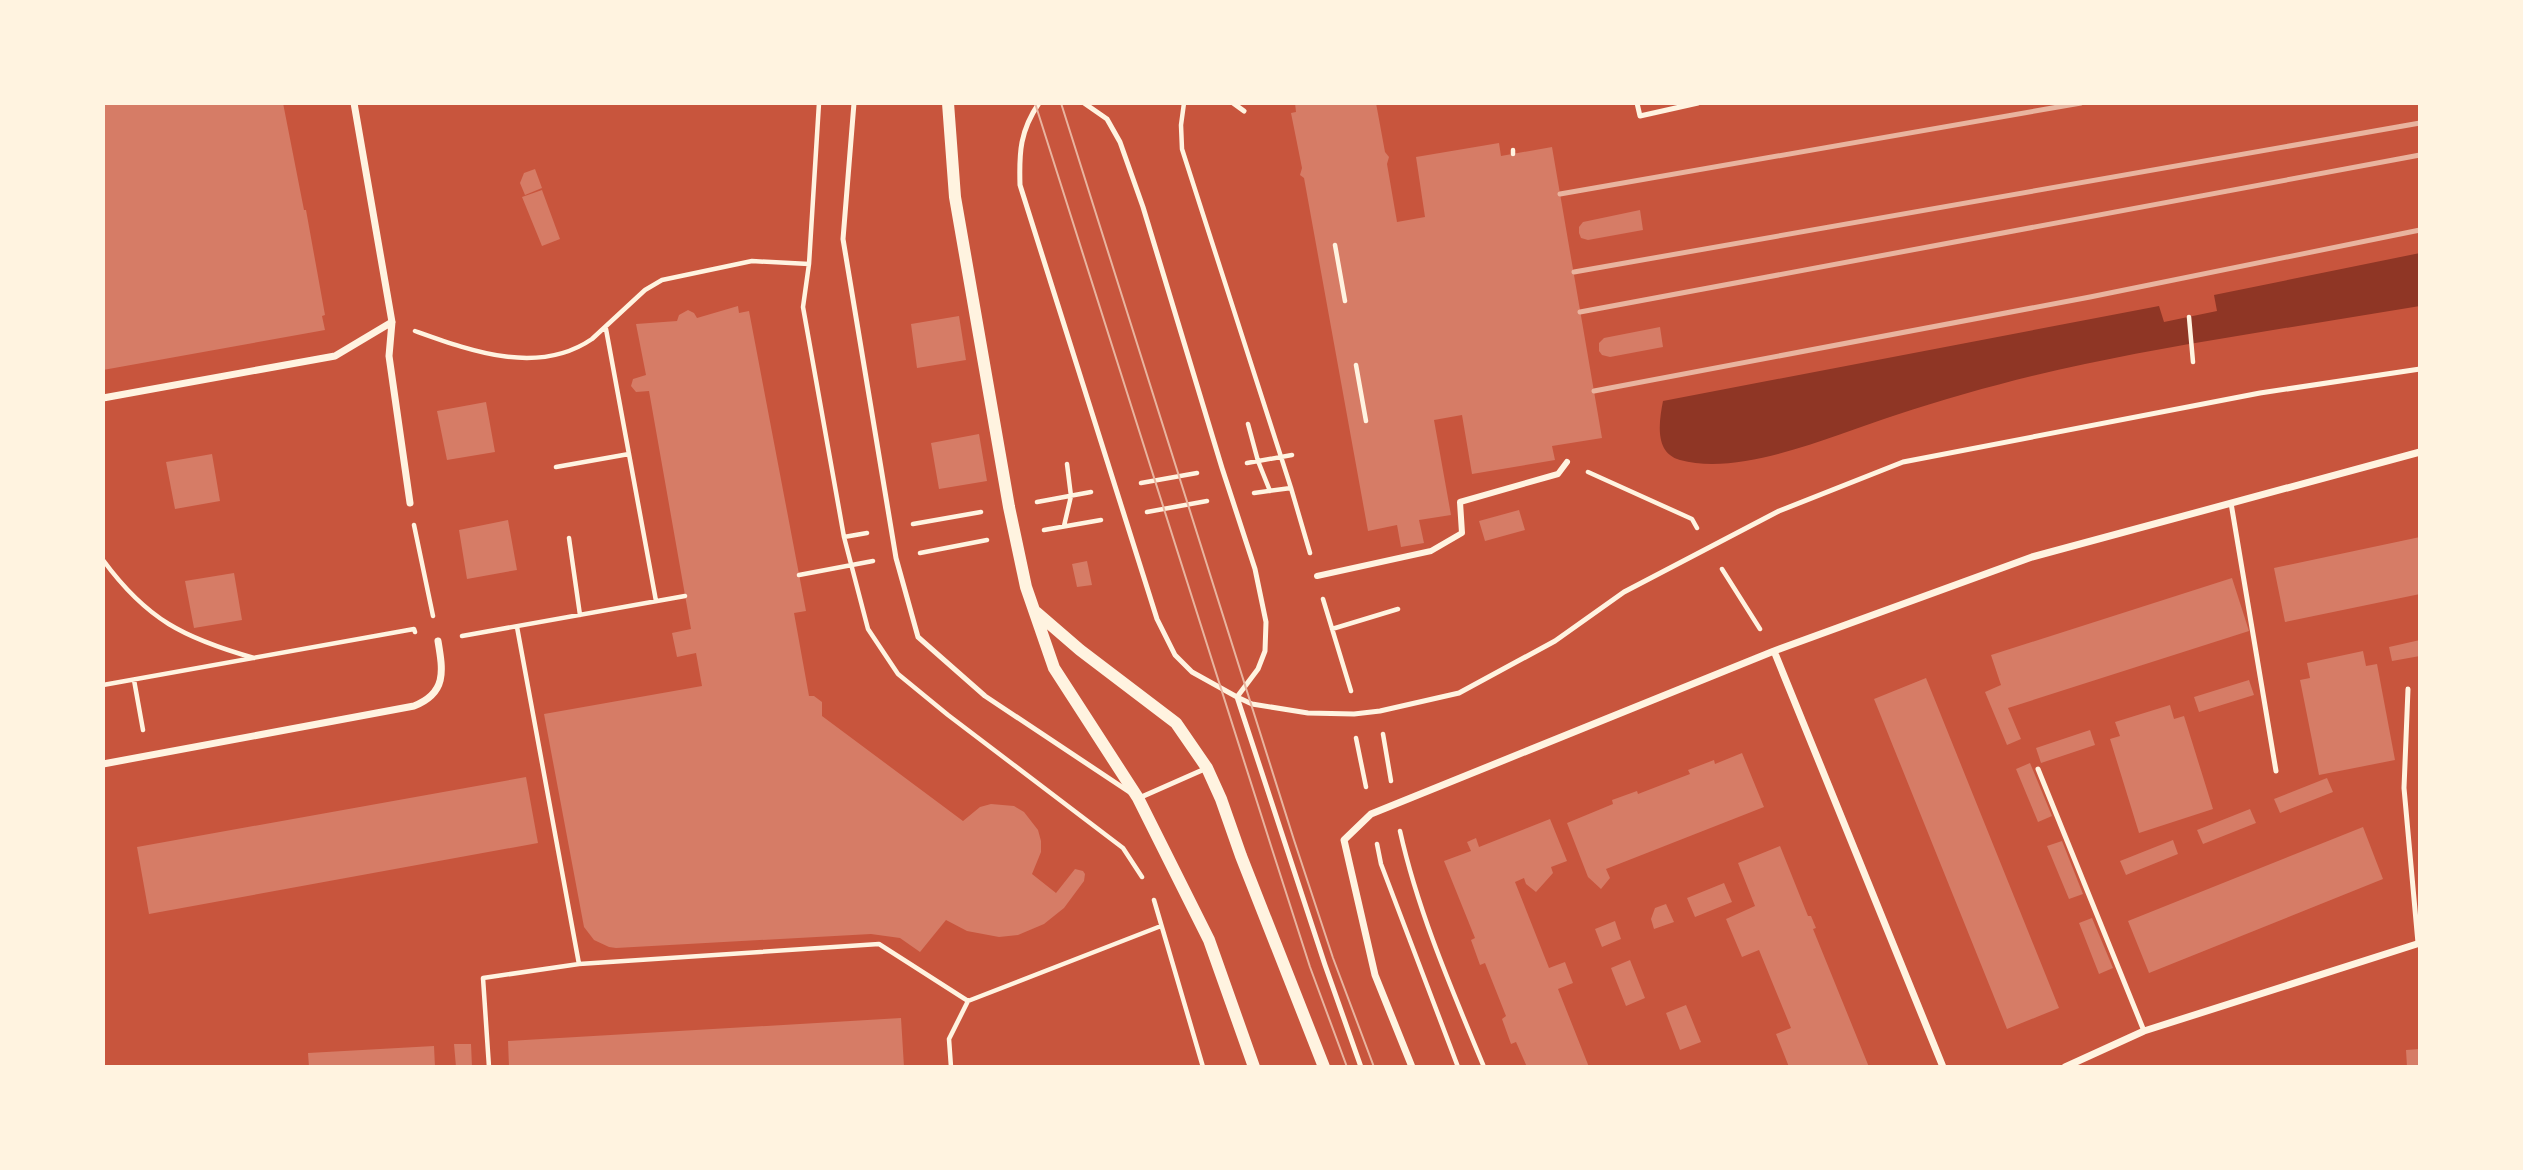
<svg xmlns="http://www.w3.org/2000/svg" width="2523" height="1170" font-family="'Titillium Web',sans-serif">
  <rect width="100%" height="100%" fill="#c8553d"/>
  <path fill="#8f3625" d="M2420,253v53c-112,19 -224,35 -335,58 -63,13 -128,31 -189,51 -60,19 -153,62 -216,45 -26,-7 -21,-38 -17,-59l496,-95 5,16 53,-11 -3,-16z"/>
  <path fill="#d67c66" d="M103,103h180l21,107h2l19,105 -3,1 3,14 -222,40z
    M1295,103h81l9,49 4,5 -2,7 10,58 28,-5 -9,-60 83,-14 2,13 51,-9 50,291 -50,8 3,14 -83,14 -10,-59 -28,5 17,95 -32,5 5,23 -23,4 -4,-22 -29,6 -64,-353 -4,-3 2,-7 -11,-55 5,-1z
    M535,169l7,19 -17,7 -5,-12 4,-10z
    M542,190l18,49 -18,7 -20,-49z
    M1640,210l3,20 -55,10 -7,-2 -2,-5v-6l4,-5z
    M738,306l1,7 10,-2 57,300 -12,2 15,83h5l8,6v14l141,105 17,-14 11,-3 23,2 10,6 14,18 3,11v11l-9,22 24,19 19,-24 8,2 2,3 -1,7 -20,27 -20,16 -26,11 -19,2 -32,-6 -21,-11 -26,32 -20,-14 -29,-4 -255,14 -7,-1 -15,-7 -10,-13 -40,-213 158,-28 -6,-33 -19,4 -5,-24 19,-4 -42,-238 -13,1 -5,-6 2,-7 13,-4 -10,-51 41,-3 2,-6 9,-5 6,3 3,5z
    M959,316l7,44 -49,8 -6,-44z
    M1660,327l3,20 -53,10 -8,-2 -3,-4v-8l5,-5z
    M486,402l9,50 -48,8 -10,-49z
    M979,434l8,47 -48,8 -8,-46z
    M212,454l8,47 -45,8 -9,-47z
    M1519,510l6,20 -40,11 -6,-20z
    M508,520l9,50 -50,9 -8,-49z
    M2420,537v57l-135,28 -11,-54z
    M1087,561l5,24 -15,2 -5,-23z
    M234,573l8,47 -48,8 -9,-47z
    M2232,578l17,53 -241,77 13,31 -14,6 -22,-53 16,-7 -10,-30z
    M2420,640v16l-28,5 -3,-14z
    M2363,651l3,15 11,-2 18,96 -76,15 -19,-95 10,-2 -3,-15z
    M1926,678l133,330 -52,21 -133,-330z
    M2249,680l5,15 -55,17 -5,-15z
    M2170,705l4,14 10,-3 29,93 -74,24 -29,-94 10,-3 -5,-14z
    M2090,730l5,15 -54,18 -5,-15z
    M1742,753l22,54 -158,62 4,9 -9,11 -13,-12 -21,-54 46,-19 -1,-4 25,-9 1,3 52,-20 -2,-4 26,-10 1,4z
    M2030,763l22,53 -14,6 -22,-53z
    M526,777l12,66 -389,71 -12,-67z
    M2327,778l6,14 -53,21 -6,-14z
    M2250,809l6,14 -53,21 -6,-14z
    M1550,819l17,42 -16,6 2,6 -17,19 -10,-8 -2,-6 -9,4 34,86 16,-6 8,21 -15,6 31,78h-62l-11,-25 -5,2 -9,-25 4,-3 -21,-53 -5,2 -9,-25 4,-2 -31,-77 27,-10 -4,-9 9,-4 3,9z
    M2363,827l20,52 -234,94 -21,-52z
    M2173,840l5,14 -52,21 -6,-14z
    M2062,841l21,53 -14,5 -22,-53z
    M1780,846l28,70h3l5,12 -3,1 56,138h-80l-13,-33 15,-6 -32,-78 -17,7 -16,-38 29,-13 -17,-43z
    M1724,883l8,19 -37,15 -8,-19z
    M1666,904l8,18 -20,7 -3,-10 4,-11z
    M2092,918l21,50 -14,6 -20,-51z
    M1615,921l6,18 -19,8 -7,-18z
    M1630,960l15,38 -19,8 -15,-38z
    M1686,1005l15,37 -21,8 -14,-37z
    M901,1018l3,49h-395l-1,-26z
    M454,1044h17l1,23h-16z
    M434,1046l1,21h-126l-1,-14z
    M2420,1049v18h-13l-1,-17z"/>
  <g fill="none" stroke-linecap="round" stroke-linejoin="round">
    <path stroke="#fff3e0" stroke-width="4.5" d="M819,103l-10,161 -6,43 41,230 24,92 30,45 50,41 175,133 19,29
      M1184,103l-3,22 1,24 109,339 19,65
      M1513,150v4
      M1335,245l10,56
      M2189,317l4,45
      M606,329l50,272
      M415,331c56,20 123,45 177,8l53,-49 17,-10 90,-19 57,3
      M1356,365l10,56
      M1248,424l10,37 12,30
      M1247,463l45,-8
      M556,467l73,-13
      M1588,472l104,47 5,9
      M1141,483l56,-10
      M1254,493l37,-5
      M1037,502l54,-10
      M1147,512l60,-11
      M913,524l68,-12
      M414,525l19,91
      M1064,526l7,-30 -4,-32
      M1044,530l57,-10
      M844,537l23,-4
      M569,538l11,77
      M920,553l67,-13
      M103,560c44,60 81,78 151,98
      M1722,569l38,60
      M799,575l74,-14
      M1323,599l28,92
      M517,627l62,337 300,-20 89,57
      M1332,629l66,-20
      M462,636l223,-40
      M134,680l9,50
      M103,685l311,-56 1,3
      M1383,734l8,47
      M1356,738l10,49
      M1400,831c18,81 52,159 84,236
      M1377,844l4,20 77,203
      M1154,900l49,167
      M489,1067l-6,-89 96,-14
      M951,1067l-2,-28 19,-38 193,-75"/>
    <path stroke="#fff3e0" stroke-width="5" d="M854,103l-11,136 53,319 22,79 67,59 146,97
      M1039,103c-19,28 -20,49 -19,82l137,434 18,36 17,17 45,25 15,7 56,9 46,1 26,-3 79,-18 96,-52 69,-49 155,-81 124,-49 357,-69 160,-24
      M1084,103l23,16 13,23 23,65 79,261 33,101 11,53 -1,29 -7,18 -21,28
      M1233,103l11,8
      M1637,103l3,13 58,-13
      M2231,503l45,268
      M2408,689l-4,99 14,155
      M1237,697l88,268 36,102
      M2038,769l106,262
      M1139,798l68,-30"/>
    <path stroke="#fff3e0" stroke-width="6" d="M1317,576l114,-25 31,-18 -2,-31 98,-28 9,-12"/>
    <path stroke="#fff3e0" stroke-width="7" d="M354,103l38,219 -3,34 21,147
      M103,398l232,-42 57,-34
      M1774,651l169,416
      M103,764l311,-58c33,-13 29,-35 24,-65
      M1412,1067l-37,-92 -31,-135 27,-26 403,-163 258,-94 388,-105
      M2065,1067l79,-36 276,-88"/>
    <path stroke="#fff3e0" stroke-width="12" d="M948,103l7,94 54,310 17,80 28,81 84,130 71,142 45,127
      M1036,612l44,38 96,73 31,45 14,31 20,57 83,211"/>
    <path stroke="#e9b49f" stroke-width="2" d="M1035,103l237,746 38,118 37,100
      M1061,103l233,737 39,118 41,109"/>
    <path stroke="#e9b49f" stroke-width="5" d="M1560,194l521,-91
      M1574,272l846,-149
      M1580,312l840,-157
      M1594,391l496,-94 330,-67"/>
  </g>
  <rect width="2523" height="1170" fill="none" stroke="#fff3e0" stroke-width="210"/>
</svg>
